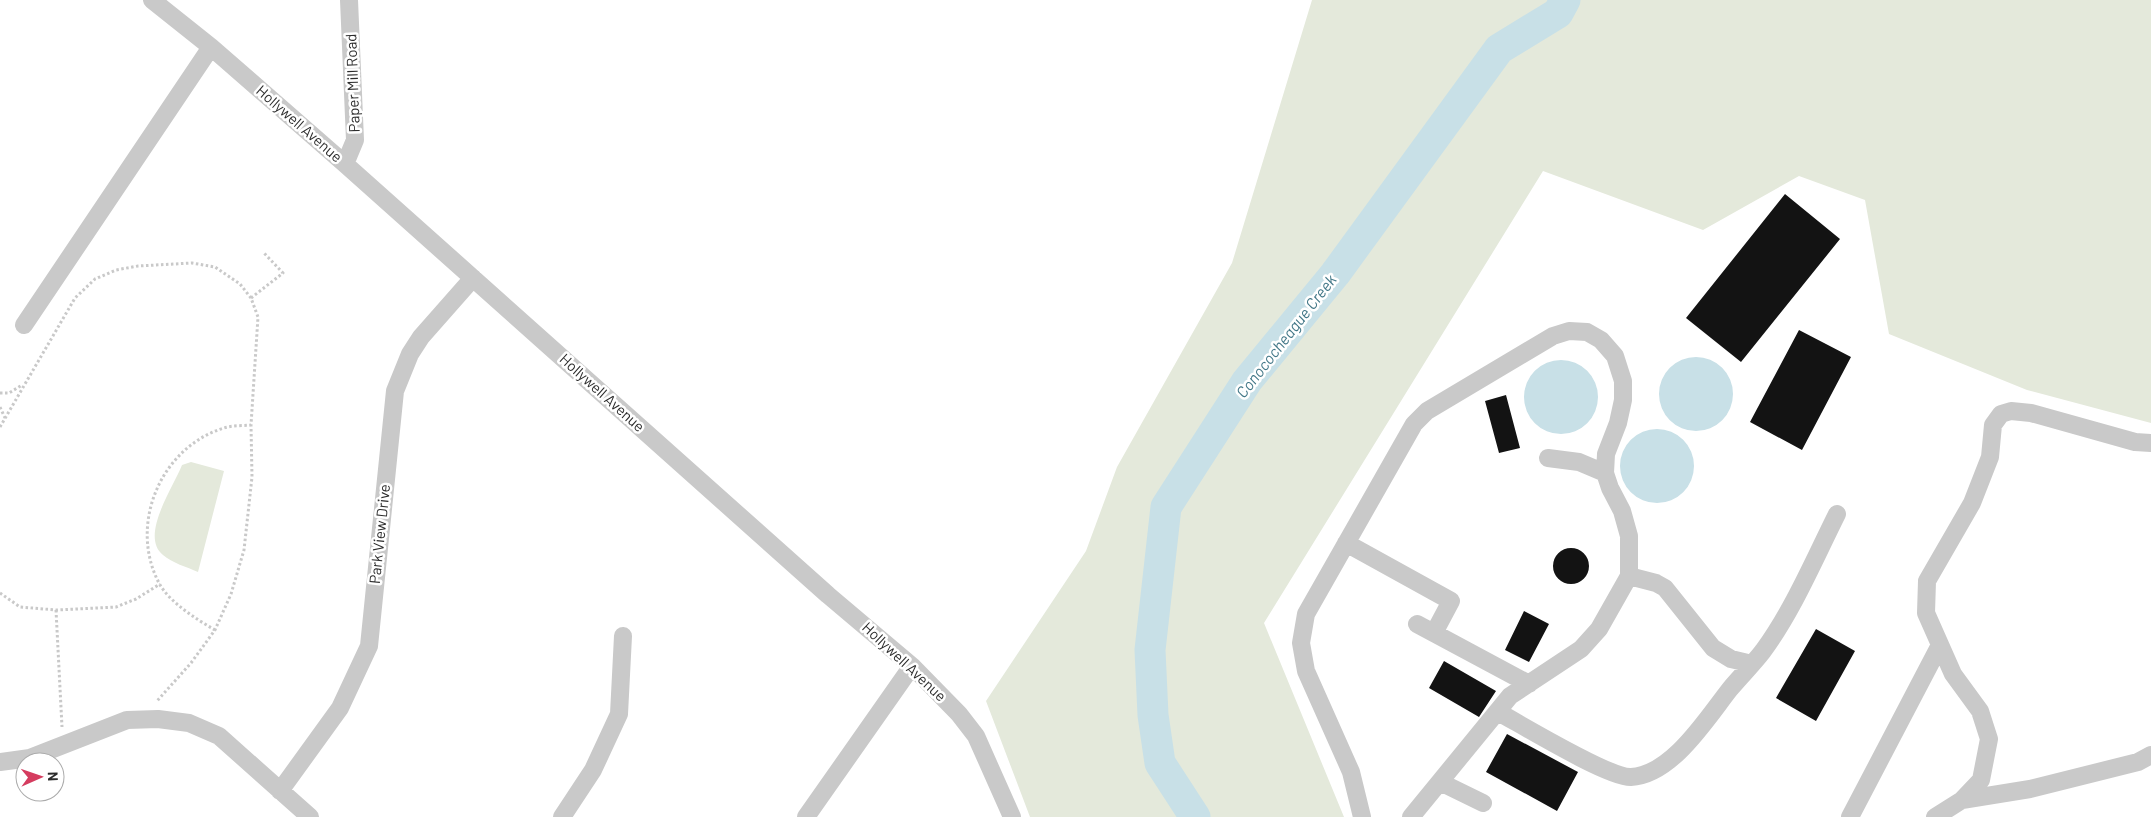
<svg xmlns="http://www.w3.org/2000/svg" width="2151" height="817" font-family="Barlow,sans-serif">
  <rect width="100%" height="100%" fill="#fff"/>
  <path fill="#e4e9db" d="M1312,0h839v423l-124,-33 -138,-56 -24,-134 -66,-24 -96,54 -160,-59 -279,452 80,194h-314l-44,-116 100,-150 31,-84 115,-204z
    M191,462l33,9 -26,101c-11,-5 -26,-9 -35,-17 -24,-19 11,-69 19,-90z"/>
  <path fill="#c8e0e7" d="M1659 394a37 37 0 1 1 74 0a37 37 0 1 1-74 0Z
    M1524 397a37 37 0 1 1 74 0a37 37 0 1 1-74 0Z
    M1620 466a37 37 0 1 1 74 0a37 37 0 1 1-74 0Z"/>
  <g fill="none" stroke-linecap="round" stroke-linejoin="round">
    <path stroke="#c8e0e7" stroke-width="31" d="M1195,817l-35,-54 -7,-48 -3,-65 16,-143 81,-126 88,-107 164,-225 59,-36 7,-13"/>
  </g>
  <path fill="#131313" d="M1785,194l55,45 -99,123 -55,-44z
    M1799,330l52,27 -49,93 -52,-28z
    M1506,395l14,53 -21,5 -14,-52z
    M1553 566a18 18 0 1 1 36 0a18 18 0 1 1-36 0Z
    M1524,611l25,13 -20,38 -24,-12z
    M1816,629l39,22 -39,70 -40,-23z
    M1444,661l52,30 -17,26 -50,-29z
    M1507,734l71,38 -21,39 -71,-39z"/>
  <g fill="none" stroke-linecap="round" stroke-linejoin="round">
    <path stroke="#c9c9c9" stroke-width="3" stroke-dasharray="2.5 2.5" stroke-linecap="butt" d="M251,298l32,-25 -20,-21
      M0,393h9l13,-8
      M0,407l5,11
      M0,427l75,-129 20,-19 21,-9 22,-4 54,-3 23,4 25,17 11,14 7,19 -7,108 1,52 -8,73 -13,44 -16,36 -24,33 -34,38
      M0,593l20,14 36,3 60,-3 20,-8 24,-15
      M56,610l6,117
      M215,630c-19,-11 -46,-28 -56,-47 -31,-59 2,-136 65,-155 9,-3 19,-2 27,-3"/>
    <path stroke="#c9c9c9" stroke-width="18" d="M152,0l59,47 134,117 483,431 84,71 47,48 17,22 36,81
      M345,164l10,-24 -6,-140
      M24,325l187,-278
      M1548,458l31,4 26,11
      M1346,543l105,58 -17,32
      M1629,576l27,7 9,5 48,60 18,11 21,5
      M1417,624l112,60
      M1498,712c24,13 111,66 133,65 41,-2 76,-59 99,-88 11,-13 23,-25 33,-38 30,-41 51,-91 74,-137
      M0,762l30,-4 97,-38 31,-1 31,4 30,13 91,81
      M1440,782l43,21
      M280,791l60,-83 29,-62 26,-255 15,-37 11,-17 52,-59
      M1962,800l19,-20 8,-41 -9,-28 -27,-37 -27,-61 1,-32 45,-78 18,-46 3,-32 8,-11 10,-3 20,2 104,29 16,1
      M562,817l31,-47 26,-56 4,-78
      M806,817l106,-151
      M1362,817l-11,-45 -45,-101 -5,-28 5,-29 108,-190 13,-13 126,-75 16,-5 18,1 14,8 14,16 8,25v19l-5,23 -12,31 -1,19 5,15 12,23 7,25v40l-30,53 -18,20 -71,47 -99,121
      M1850,817l90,-172
      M1935,817l27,-17 68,-11 108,-27 13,-7"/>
  </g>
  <g text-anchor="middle" stroke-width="5" stroke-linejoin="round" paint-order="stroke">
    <g font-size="15" fill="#2c2c2c" stroke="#fff">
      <text transform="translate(353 83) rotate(-92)" y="5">Paper Mill Road</text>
      <text transform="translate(299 124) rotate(41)" y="5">Hollywell Avenue</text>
      <text transform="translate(602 393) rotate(42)" y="5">Hollywell Avenue</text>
      <text transform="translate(380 534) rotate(-84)" y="5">Park View Drive</text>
      <text transform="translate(904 662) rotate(43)" y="5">Hollywell Avenue</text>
    </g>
    <g font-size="16" font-style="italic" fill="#427787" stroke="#fff">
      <text transform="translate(1286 336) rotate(-52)" y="6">Conococheague Creek</text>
    </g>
  </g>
  <g transform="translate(40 777) rotate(88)"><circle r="24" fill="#ffffff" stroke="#ababab"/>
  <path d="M0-4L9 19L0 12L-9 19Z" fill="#d53c5f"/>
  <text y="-8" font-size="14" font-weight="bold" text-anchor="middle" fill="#2c2c2c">N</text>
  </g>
</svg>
